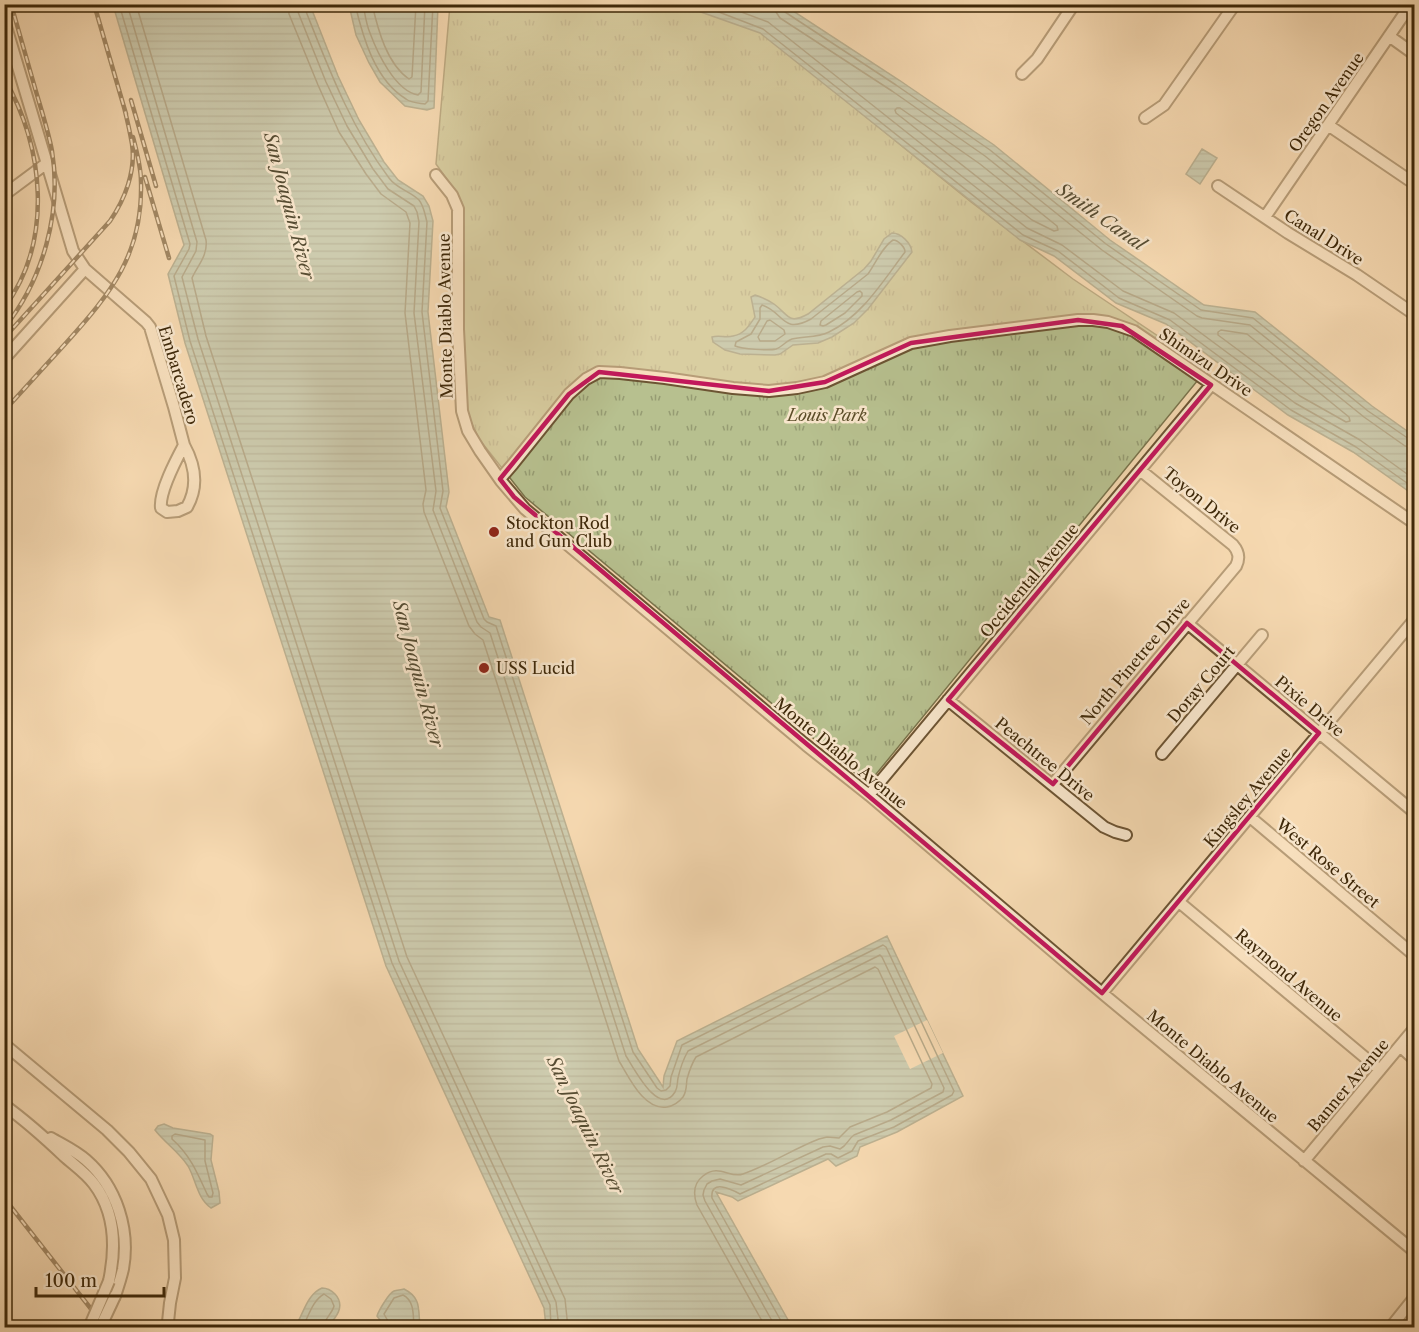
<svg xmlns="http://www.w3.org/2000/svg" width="1419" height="1332" font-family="'Libre Caslon Text',serif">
  <defs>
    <pattern id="park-tufts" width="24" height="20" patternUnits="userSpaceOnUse" patternTransform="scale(1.5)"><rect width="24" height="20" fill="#b7c08f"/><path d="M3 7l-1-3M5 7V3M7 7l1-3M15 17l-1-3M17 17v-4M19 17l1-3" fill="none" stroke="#969c73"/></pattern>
    <pattern id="water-rules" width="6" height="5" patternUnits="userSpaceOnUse" patternTransform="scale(1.5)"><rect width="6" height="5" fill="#9cbaab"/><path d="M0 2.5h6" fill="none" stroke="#819789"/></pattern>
  </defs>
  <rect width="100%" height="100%" fill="#f5d9b1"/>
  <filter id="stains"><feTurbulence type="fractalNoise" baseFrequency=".00333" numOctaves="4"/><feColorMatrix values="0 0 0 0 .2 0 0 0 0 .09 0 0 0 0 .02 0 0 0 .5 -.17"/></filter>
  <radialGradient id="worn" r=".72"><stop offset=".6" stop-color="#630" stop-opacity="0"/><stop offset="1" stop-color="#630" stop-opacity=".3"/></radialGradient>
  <path fill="url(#park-tufts)" stroke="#7a744c" stroke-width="1.5" d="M450,5h245l61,23 215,174 102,77 134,90 -339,415 -343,-287 -46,-58 -18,-39 -5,-208 -20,-28z"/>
  <path fill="url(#water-rules)" stroke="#76806a" stroke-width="1.5" d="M113,5h197l28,71 21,44 25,42 14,18 25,16 6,10 4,15 -5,91 21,180 -3,15 43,110 11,3 138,429 25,38 1,-11 13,-35 210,-105 76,160 -66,36 -37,15 -3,9 -21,10 -8,-7 -90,42 -6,-4 -16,-5 76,135h-246l-2,-19 -158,-342 -201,-623 -17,-69 16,-29z
    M349,5h89l-4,103 -7,2 -22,-4 -25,-24 -11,-19 -13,-28z
    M681,5h103l115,75 95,65 116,95 94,65 51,7 117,94 42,30v59l-61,-43 -65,-37 -122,-91 -50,-21 -62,-47 -34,-16 -260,-207z
    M1202,149l15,9 -17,26 -14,-10z
    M892,233c9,0 19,10 20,19l-44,57 -14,14 -22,14 -14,6 -25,2 -13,9 -5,1 -35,-1 -15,-4 -12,-8 -1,-5c7,-2 14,1 21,-1 11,-2 16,-10 22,-19l-4,-20 4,-2c6,2 13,5 19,9 15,11 14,21 34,10l56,-45 7,-8 13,-22z
    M164,1124l9,4 37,6 3,2 -2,24 8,32 1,11 -9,5c-14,-10 -15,-28 -23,-42 -9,-14 -23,-23 -33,-36l3,-4z
    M322,1288c5,0 9,2 13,6 11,12 1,24 -8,33h-32c8,-12 12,-33 27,-39z
    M404,1289c18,9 14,21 16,38h-35l-8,-11c2,-6 12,-23 17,-25 3,-1 7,-1 10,-2z"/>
  <path fill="#f5d9b1" d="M927,1020l16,33 -33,16 -16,-33z"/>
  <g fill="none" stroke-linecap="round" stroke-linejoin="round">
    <path stroke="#6d715a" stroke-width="1.5" d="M119,4l71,240 -1,5 -15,27 16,65 202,622 158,342 1,23
      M127,4l70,238 -1,9 -14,26 16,62 201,622 157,341 3,26
      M136,4l70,236c2,15 -8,25 -14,38l14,58 201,621 158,342 3,29
      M288,4l1,10 29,71 21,47 27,42 15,20 25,18 4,11 -5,90 21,177 -3,14 1,8 45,114 6,8 8,6 136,421c10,16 25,50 48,46 6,-1 12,-5 16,-10 4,-6 3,-11 4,-18 2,-7 5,-16 9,-22l179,-90 3,2 54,115 -1,4 -44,24 -37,15 -11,11 -12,-1 -8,2c-26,10 -50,26 -76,35 -13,5 -24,-11 -40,2 -9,7 -10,18 -6,29l69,123
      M297,4l1,8 28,70 21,44 26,43 15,20 26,17 3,6 2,10 -5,91 22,178 -3,19 44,112 4,5 9,6 136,423c8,12 33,62 49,36 3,-5 2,-9 3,-14 2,-9 6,-20 10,-27l192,-96 2,2 62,131 -1,4 -52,28 -37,15c-7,5 -6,10 -14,14l-10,-3 -7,1 -82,38 -21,-6 -8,2 -5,3 -3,6 -1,5 2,6 71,127
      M305,4v5c24,60 45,117 84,169 8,11 21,13 30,22 5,6 6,15 8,22l-5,90 21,179 -3,17 44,111 3,3 9,4 137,426 24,36 4,3 5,-1 4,-4 1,-9 11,-32 201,-100 3,2 68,144 -2,4 -58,32 -36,14 -6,10 -14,7 -7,-4h-5l-86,40c-9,-5 -30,-15 -28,4l73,130
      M355,4c8,34 20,76 51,95 5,4 13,4 19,5l3,-3 5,-97
      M363,4c2,10 3,20 7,29 7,19 25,58 48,62l3,-3 4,-88
      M372,4c6,26 15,60 37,75l3,-2 4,-73
      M698,4l65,25 260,206 35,16 61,47 51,22 121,90 65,37 58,41
      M720,4l48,18 259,206 35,17 61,46 51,22 121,90 65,37 54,39
      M774,4l2,8 4,6 112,73 93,65 117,94 95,66 5,2 48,7 114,92 41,29 9,2
      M782,4v5l3,3 111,73 94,65 116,94 95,66 52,8 115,93 41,28 5,1
      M897,108h3l80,56 77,62 1,4 -4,1 -22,-11 -136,-107 -1,-3z
      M893,240c5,0 12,7 12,12 -22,29 -43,64 -76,80 -12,6 -25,4 -37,7 -6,2 -10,8 -16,10 -7,2 -34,0 -41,-3l1,-4 15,-8 9,-15v-11l2,-3c22,7 20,30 49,14l57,-45c8,-11 14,-27 25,-34z
      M860,291l2,2v3l-17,17 -19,12 -3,1 -3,-1 1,-4 36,-29z
      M770,320l14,10 1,4 -10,7h-15l-2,-4 9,-16z
      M1221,330l26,4 102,83 1,4 -4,1 -46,-26 -82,-61v-3z
      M175,1134l30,6v21l8,32 -1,4h-3l-2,-3c-10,-22 -17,-39 -35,-55v-3z
      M302,1328c7,-12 10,-27 22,-34l7,5 3,7c-2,8 -10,13 -11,22
      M389,1328v-5l-5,-9 10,-16 9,-3c12,6 10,21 11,33"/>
    <g stroke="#6c5433" stroke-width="14">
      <path id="minor" d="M4,20l69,231 12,18 61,53 4,5 24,80 10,38
        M1389,36l25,18
        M1022,74l15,-15 37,-55
        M1145,118l19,-13 71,-101
        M1328,125l81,55
        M436,175l16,20 6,14v120l4,82 6,20 12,20 21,30 24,28 281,236 63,50 233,198 312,258
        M1218,186l70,47 69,42 57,39
        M4,195l43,-32
        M1265,217l146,-213
        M4,359l81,-90
        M184,445c11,20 15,41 3,62l-9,4 -11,1 -6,-4c-2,-16 15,-48 23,-63z
        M500,479l13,-15 56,-70 17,-15 13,-7 21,1 45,5 68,10 36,3 28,-3 28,-6 86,-39 39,-7 128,-16h15l15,2 26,9 280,192
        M1187,623l227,189
        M948,700l156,127 11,5 11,3
        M1162,754l100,-119
        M1053,784l183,-218c4,-8 3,-14 -3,-21l-93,-75
        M869,795l342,-410
        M1250,817l164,138
        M1179,902l201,168
        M1102,993l312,-373
        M4,1044l103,86 22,22 22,27 17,36 6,25 1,38 -5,25 -2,19 1,6
        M1400,1046l14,13
        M4,1105c22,16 41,33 60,51 10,9 22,17 30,28 22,29 22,64 15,97
        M51,1138c12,7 25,13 35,22 31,27 44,70 37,109 -2,9 -5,18 -8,27
        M1304,1161l110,-132
        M1390,1328l24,-30"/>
    </g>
    <use href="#minor" stroke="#f8e6cc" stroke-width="10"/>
    <g stroke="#3e2809" stroke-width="4.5">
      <path id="rail" d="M94,4l32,110
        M4,78c40,69 50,163 0,230
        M131,100l25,86
        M145,177l24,81
        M4,328c39,-48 58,-116 48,-177 -4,-21 -11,-42 -17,-63 -8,-28 -16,-56 -24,-84
        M4,338l106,-117c15,-22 26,-50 22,-77 -2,-12 -5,-25 -8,-37
        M4,411c21,-23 41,-45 62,-68 45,-50 77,-89 75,-161 0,-15 -4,-30 -8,-45
        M4,1198l102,130"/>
    </g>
    <use href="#rail" stroke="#f8e6cc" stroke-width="2" stroke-dasharray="7" stroke-linecap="butt"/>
    <g stroke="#6c5433" stroke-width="14" stroke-linecap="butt">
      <path id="minor-bridge" d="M89,1328l20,-47
        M100,1328l15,-32"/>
    </g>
    <use href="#minor-bridge" stroke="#f8e6cc" stroke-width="10"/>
  </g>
  <path d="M0 0H1419V1332H0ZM1078,320l44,6 89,59 -263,315 105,84 134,-161 132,110 -217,260 -588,-496 -14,-18 69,-85 30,-22 170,19 56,-9 86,-39z" fill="#f5d9b1" fill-opacity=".55" fill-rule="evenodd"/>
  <path fill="none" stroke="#c2185b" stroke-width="4.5" stroke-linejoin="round" d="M1078,320l44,6 89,59 -263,315 105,84 134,-161 132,110 -217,260 -588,-496 -14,-18 69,-85 30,-22 170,19 56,-9 86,-39z"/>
  <g fill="#8f2418" stroke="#f8e6cc" stroke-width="2">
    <circle cx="494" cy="532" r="6"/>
    <circle cx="484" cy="668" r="6"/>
  </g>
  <g text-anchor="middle" stroke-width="5" stroke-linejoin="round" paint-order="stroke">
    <g font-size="16" fill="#3e2809" stroke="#f8e6cc">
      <text transform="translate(1326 102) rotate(-55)" y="6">Oregon Avenue</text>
      <text transform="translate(1324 237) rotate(32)" y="6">Canal Drive</text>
      <text transform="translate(445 316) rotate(-91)" y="6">Monte Diablo Avenue</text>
      <text transform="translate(1206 362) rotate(34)" y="6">Shimizu Drive</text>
      <text transform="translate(179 375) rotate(73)" y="6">Embarcadero</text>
      <text transform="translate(1202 500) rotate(39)" y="6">Toyon Drive</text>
      <text transform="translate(1029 580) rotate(-50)" y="6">Occidental Avenue</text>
      <text transform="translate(1135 661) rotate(-50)" y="6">North Pinetree Drive</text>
      <text transform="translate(1201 684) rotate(-50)" y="6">Doray Court</text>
      <text transform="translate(1310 706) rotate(40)" y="6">Pixie Drive</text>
      <text transform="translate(841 753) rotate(39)" y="6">Monte Diablo Avenue</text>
      <text transform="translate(1045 759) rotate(39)" y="6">Peachtree Drive</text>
      <text transform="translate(1247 797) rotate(-50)" y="6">Kingsley Avenue</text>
      <text transform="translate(1328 863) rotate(40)" y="6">West Rose Street</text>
      <text transform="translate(1289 975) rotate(40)" y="6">Raymond Avenue</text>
      <text transform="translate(1213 1066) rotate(40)" y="6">Monte Diablo Avenue</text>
      <text transform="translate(1348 1085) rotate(-50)" y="6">Banner Avenue</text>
    </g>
    <g font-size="16" font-style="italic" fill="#5c4e2a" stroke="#f8e6cc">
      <text x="827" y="421">Louis Park</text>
    </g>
    <g font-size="16" fill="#3e2809" stroke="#f8e6cc" text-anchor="start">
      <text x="506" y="529">Stockton Rod<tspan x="506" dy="18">and Gun Club</tspan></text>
      <text x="496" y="674">USS Lucid</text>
    </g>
    <g font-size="18" font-style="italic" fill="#564c32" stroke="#f8e6cc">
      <text transform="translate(289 206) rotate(75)" y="6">San Joaquin River</text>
      <text transform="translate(1101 217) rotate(35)" y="6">Smith Canal</text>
      <text transform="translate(418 674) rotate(75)" y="6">San Joaquin River</text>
      <text transform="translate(585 1125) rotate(64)" y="6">San Joaquin River</text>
    </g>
  </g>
  <rect width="1419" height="1332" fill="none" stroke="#f5d9b1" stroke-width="24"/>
  <rect x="6" y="6" width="1407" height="1320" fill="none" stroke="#3e2809" stroke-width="3"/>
  <rect x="12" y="12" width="1395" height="1308" fill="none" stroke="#3e2809" stroke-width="1.5"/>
  <path d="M36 1287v9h128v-9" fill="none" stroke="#3e2809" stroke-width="3"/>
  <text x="45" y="1287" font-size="18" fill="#3e2809" stroke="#f8e6cc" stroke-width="4.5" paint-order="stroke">100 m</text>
  <rect width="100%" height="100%" filter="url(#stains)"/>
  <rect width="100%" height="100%" fill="url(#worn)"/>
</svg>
